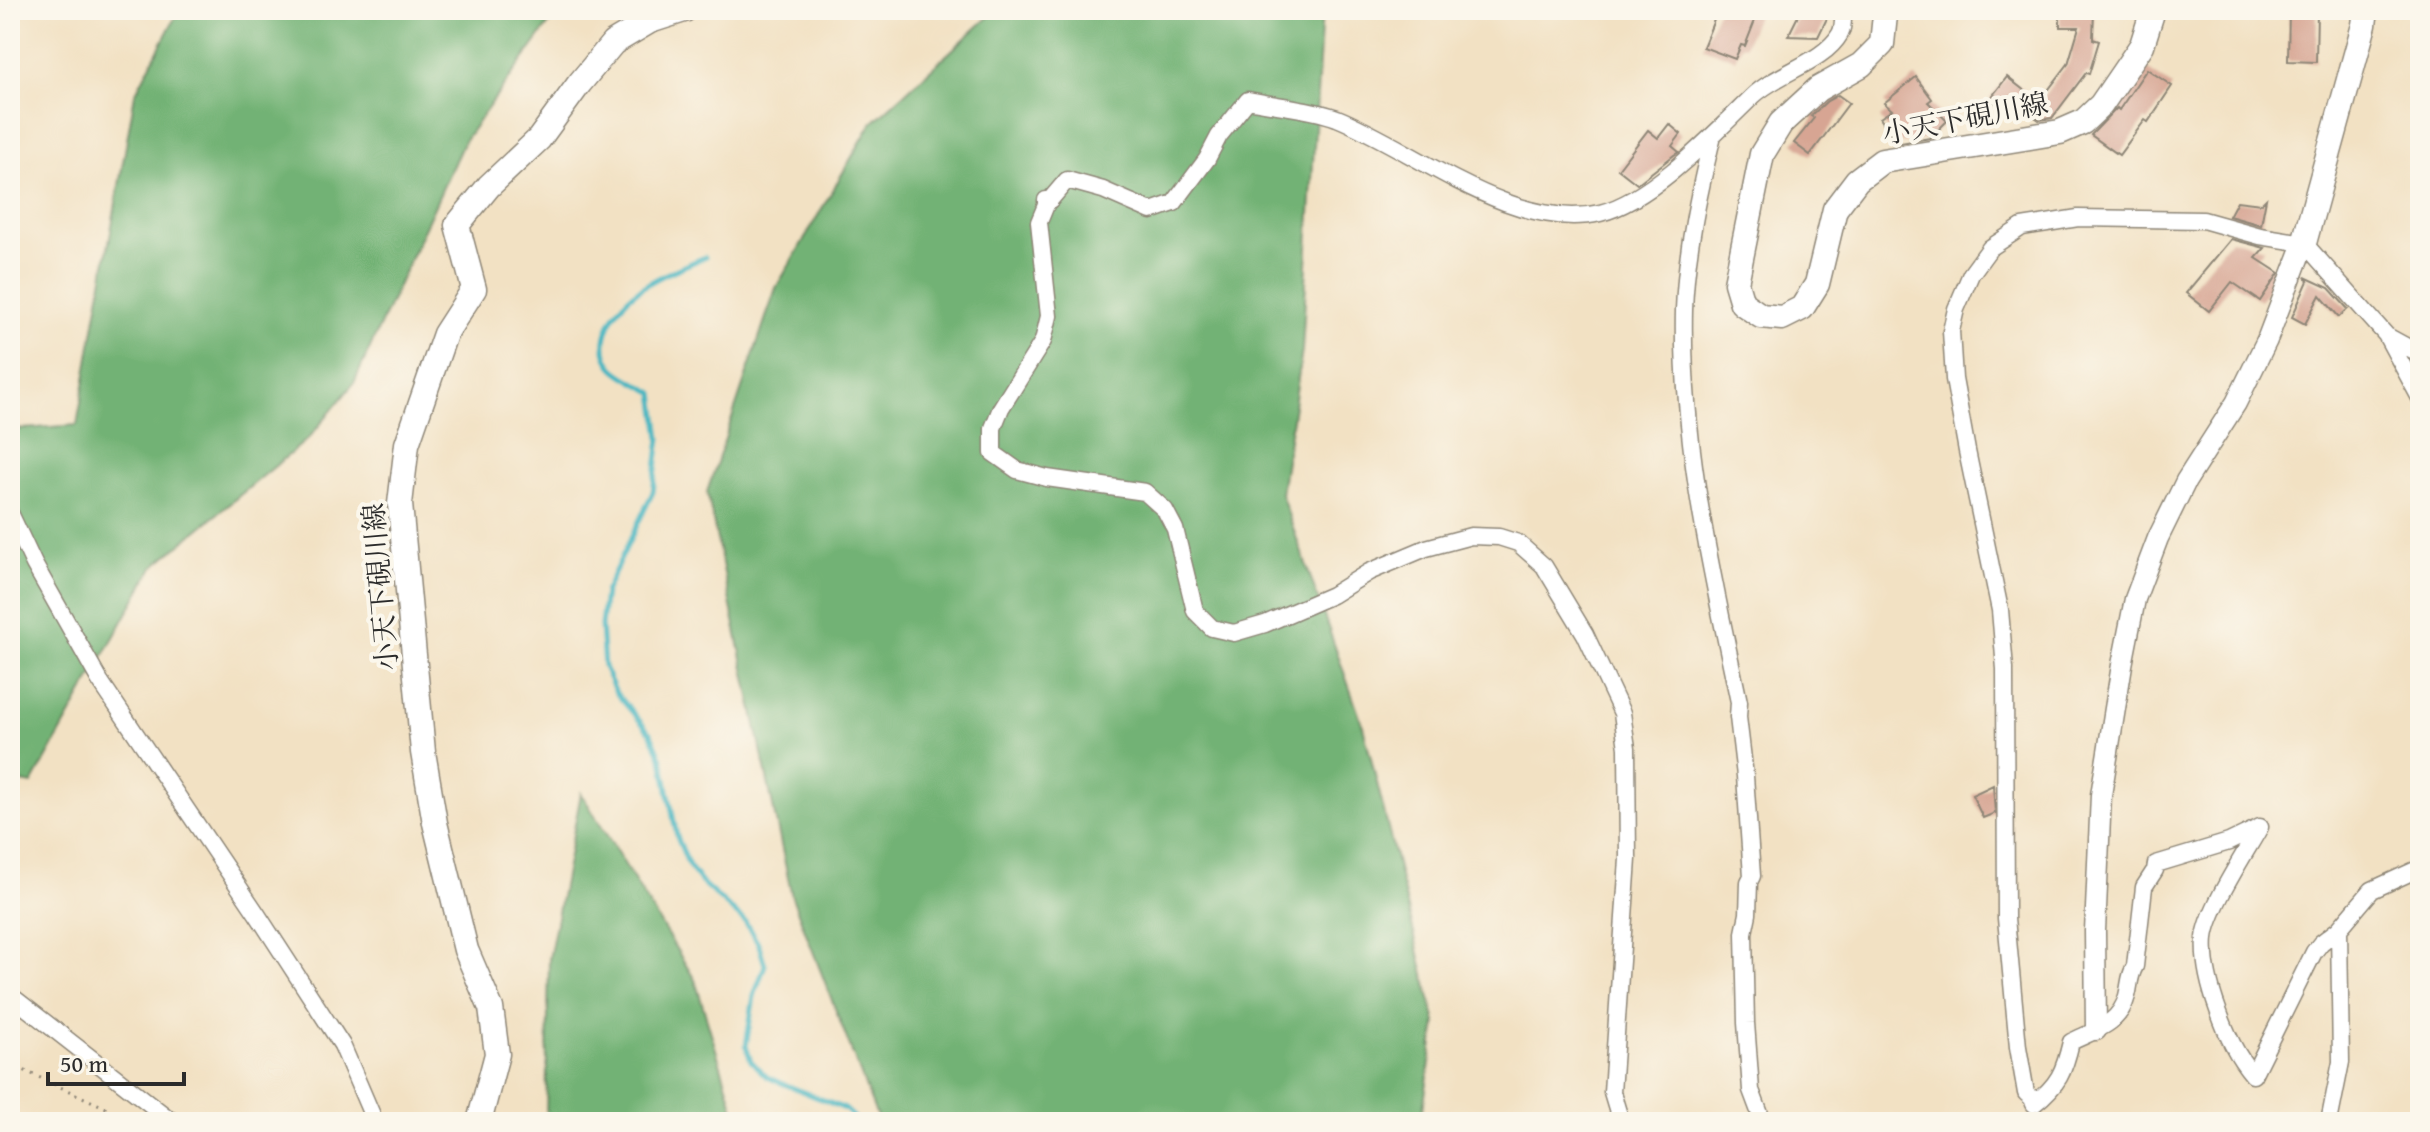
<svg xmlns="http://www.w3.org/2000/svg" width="2430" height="1132" font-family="'Gentium Book Plus','Noto Serif JP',serif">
  <rect width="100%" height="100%" fill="#fbf7ec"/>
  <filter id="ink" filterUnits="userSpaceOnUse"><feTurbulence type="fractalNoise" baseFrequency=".0125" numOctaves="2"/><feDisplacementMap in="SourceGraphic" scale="16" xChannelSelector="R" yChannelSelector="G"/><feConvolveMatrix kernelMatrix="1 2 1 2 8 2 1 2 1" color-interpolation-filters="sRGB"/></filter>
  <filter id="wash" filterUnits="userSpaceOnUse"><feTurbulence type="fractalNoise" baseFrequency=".006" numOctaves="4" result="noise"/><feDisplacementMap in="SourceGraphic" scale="32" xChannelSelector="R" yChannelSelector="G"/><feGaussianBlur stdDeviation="1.8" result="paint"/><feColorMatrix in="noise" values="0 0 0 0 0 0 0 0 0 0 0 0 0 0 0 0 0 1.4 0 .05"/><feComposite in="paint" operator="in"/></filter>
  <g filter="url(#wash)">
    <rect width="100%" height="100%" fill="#f2e1c3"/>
    <path fill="#72b275" stroke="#4e6e50" stroke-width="2" d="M179,10h380l-95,131 -110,242 -45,55 -156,129 -121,217 -22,-4v-350l67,-5 58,-331z
      M996,10h326l-20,341 -21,143 82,232 73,297 -15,99h-542l-87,-225 -85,-405 69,-204 95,-164z
      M581,793l114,187 43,142h-192l3,-163z"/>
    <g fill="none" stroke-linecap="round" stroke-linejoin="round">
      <path stroke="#47b6c1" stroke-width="5" d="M705,257c-23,10 -47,19 -68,34 -21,14 -44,51 -25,75 9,11 30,19 42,27l6,45 -7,54 -48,100 -4,33 3,42 12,26 35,41 11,25 15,78 12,29 13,17 43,39 14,23 6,20 -11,31 -8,50 5,15 16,16 78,32 14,13"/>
    </g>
    <g id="blocks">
      <path fill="#d7a593" d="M1718,10h41l-14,36 -4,-1 -6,14 -32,-12z
        M1801,10h30l-13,27 -30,-1z
        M2060,10h34l-1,29 6,2 -10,33 -3,-1 -34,45 -13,2 -26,-19 -8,10 -15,-12 17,-22 32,25 29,-38 11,-37h-19z
        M2289,10h28l-1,52 -28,-1z
        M2147,69l25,17 -24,36 -3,-2 -26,35 -28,-20 26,-27 2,2z
        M1916,77l16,22 -4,3 19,19 -17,17 -29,5 -11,-10 -10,-15 12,-8 -8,-7z
        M1838,95l11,8 -39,52 -16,-12 20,-25 -3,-2 16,-15z
        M1669,124l12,10 -9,12 7,6 -5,3 -37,29 -19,-15 30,-39 10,8z
        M2266,199l-5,26 -32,-9 8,-15 24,3z
        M2231,239l34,9 -9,10 23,15 -19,28 -28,-19 -23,29 -23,-18z
        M2305,277l24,11 19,21 -9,8 -19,-22 -15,29 -13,-7 16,-36z
        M1993,785l2,28 -12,5 -11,-23z"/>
    </g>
  </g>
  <g filter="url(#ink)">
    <use href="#blocks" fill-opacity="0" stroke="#8e8677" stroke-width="2"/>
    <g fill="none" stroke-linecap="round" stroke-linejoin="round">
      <g stroke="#8e8677" stroke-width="19">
        <path id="minor" d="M1713,135c-14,57 -27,116 -29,175 -3,133 28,263 55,392l-1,15 7,59 7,100 -3,6 -1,32 -4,19 2,90 5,67 12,32
          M2387,336l33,18
          M2420,398l-34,-63 -82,-92 -44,-7 -57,-16 -125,-2 -56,9 -32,21 -19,26 -15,35 -5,22 3,48 13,72 33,159 5,59 1,249 12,129 8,46 6,5 2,6c25,-20 30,-32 37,-62 24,-12 49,-18 56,-46 3,-11 2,-20 8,-30l9,-79 11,-17 1,-6 73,-22 31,-15c-15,27 -52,82 -55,111 -2,24 5,50 13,72 9,25 18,45 35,65l61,-123 7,-9 18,-14 33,-39 48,-22
          M10,513l24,51 66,117 157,233 85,131 33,77
          M10,995l163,127
          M1621,1122l-9,-30 16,-233 -1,-111 -5,-35 -37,-79 -41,-68 -26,-23 -19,-6 -28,-1 -45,12 -57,24 -37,23 -67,29 -31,9 -22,-5 -17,-17 -20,-82 -10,-19 -20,-18 -98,-14 -30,-8 -24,-17v-25l8,-20 42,-67 6,-25 -10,-94 7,-17v-5h4l17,-20 36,10 48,21 23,-8 33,-44 12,-23 29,-36c28,6 62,8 89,18 77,31 177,115 263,95 51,-12 115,-80 153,-117 24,-23 71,-34 87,-62 4,-7 3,-17 3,-24
          M2329,1122l12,-60 -2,-133"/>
      </g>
      <g stroke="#8e8677" stroke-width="23">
        <path id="tertiary" d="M2096,1030l-1,-99 6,-136 21,-130 13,-66 23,-61 28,-57 50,-78 31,-63 37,-97"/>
      </g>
      <g stroke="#8e8677" stroke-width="27">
        <path id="secondary" d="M1884,10l1,5 -3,29 -21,21 -43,24 -37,34 -19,31 -26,129 6,20 19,13 21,2 20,-10 15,-24 18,-75 22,-29 25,-19 178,-29 23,-10 18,-17 41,-60 11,-35
          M2304,243l60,-218 2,-15
          M479,1122l18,-68 -6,-46 -25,-58 -31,-127 -12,-71 -23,-248 7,-60 38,-110 29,-45 -17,-64 32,-39 50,-47 40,-55 34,-41 37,-22 34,-11"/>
      </g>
      <path stroke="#8e8677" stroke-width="3" stroke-dasharray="2 6" stroke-linecap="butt" d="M10,1064l127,58"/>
      <use href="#minor" stroke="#fff" stroke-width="16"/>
      <use href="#tertiary" stroke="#fff" stroke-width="20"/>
      <use href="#secondary" stroke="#fff" stroke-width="24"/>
    </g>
  </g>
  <g text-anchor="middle" stroke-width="8" stroke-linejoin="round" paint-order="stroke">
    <g font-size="28" fill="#2b2b2b" stroke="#fbf7ec">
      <text transform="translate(1965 118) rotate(-11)" y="10">小天下硯川線</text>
      <text transform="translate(380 587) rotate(-95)" y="10">小天下硯川線</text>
    </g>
  </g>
  <rect width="2430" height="1132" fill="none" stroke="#fbf7ec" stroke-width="40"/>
  <path d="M48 1072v12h136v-12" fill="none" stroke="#2b2b2b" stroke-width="4"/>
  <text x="60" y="1072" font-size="24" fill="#2b2b2b" stroke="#fbf7ec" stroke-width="6" paint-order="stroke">50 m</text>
</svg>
